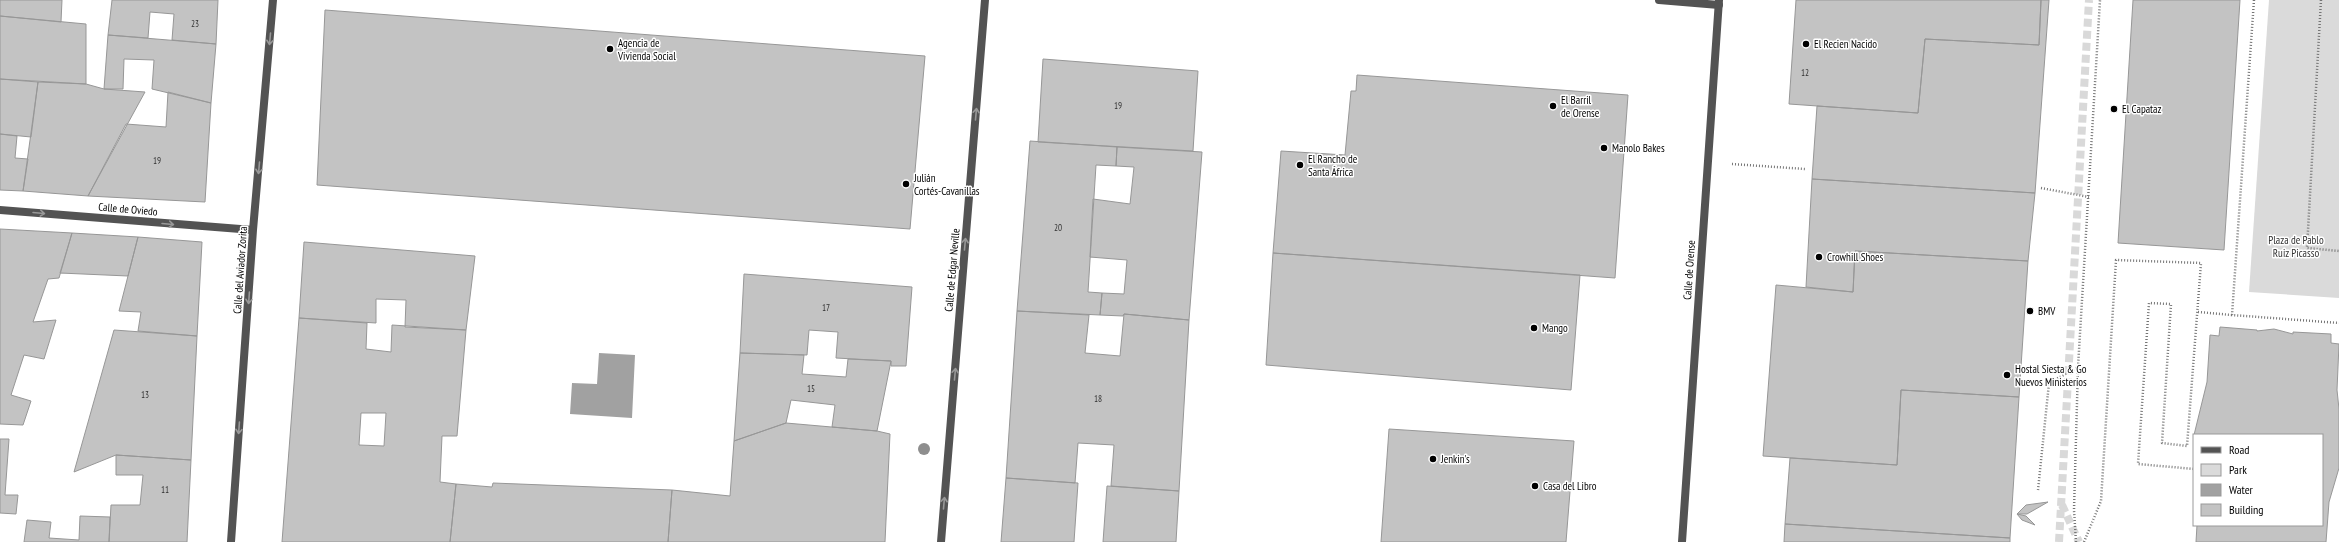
<svg xmlns="http://www.w3.org/2000/svg" width="2339" height="542" font-family="'PT Sans Narrow',sans-serif">
  <rect width="100%" height="100%" fill="#fff"/>
  <path fill="#dadada" d="M2269,0h70v298l-90,-6z"/>
  <path fill="#a1a1a1" d="M599,353l36,2 -3,63 -62,-4 2,-31 25,1z"/>
  <path fill="#c3c3c3" stroke="#979797" fill-rule="evenodd" d="M0,0h62l-1,22 -61,-6z
    M112,0h106l-2,44 -44,-4 2,-26 -24,-2 -2,26 -40,-3z
    M1796,0h245l-2,45 -114,-6 -7,74 -129,-9z
    M2041,0h8l-14,193 -223,-14 5,-73 101,7 7,-74 114,6z
    M2133,0h107l-16,250 -106,-7z
    M325,10l600,46 -15,173 -593,-44z
    M0,16l86,8v60l-86,-5z
    M108,35l108,9 -5,59 -59,-14 2,-29 -30,-1 -1,30h-19z
    M1043,59l155,12 -5,80 -155,-9z
    M1357,75l271,20 -13,183 -342,-25 8,-102 64,4 6,-64h5z
    M0,79l38,3 -7,55 -31,-3z
    M38,82l48,2 18,5 41,3 -57,104 -65,-5z
    M168,92l43,11 -6,99 -117,-6 38,-72 40,3z
    M0,134l17,2 -2,22 13,1 -5,32 -23,-1z
    M1030,141l87,6 -1,19 -20,-1 -8,127 14,1 -2,22 -83,-4z
    M1117,147l85,5 -13,168 -65,-6 -1,2 -23,-1 2,-22 22,1 3,-34 -37,-3 3,-58 37,5 4,-37 -18,-1z
    M1812,179l223,14 -7,68 -173,-10 -2,41 -47,-5z
    M0,229l72,4 -13,45 -11,1 -15,43 23,-2 -12,39 -20,-4 -13,40 20,6 -8,24 -23,-1z
    M72,233l66,4 -10,39 -68,-3z
    M138,237l64,5 -5,94 -59,-5 3,-19 -22,-1z
    M304,242l171,14 -9,74 -61,-3 1,-27 -30,-1v24l-77,-5z
    M1855,251l173,10 -9,136 -118,-7 -4,75 -134,-9 13,-171 77,7z
    M1273,253l307,22 -9,115 -305,-25z
    M744,274l168,13 -6,79h-15v-5l-55,-3 2,-26 -29,-2 -2,25 -67,-2z
    M1017,311l72,4 -4,38 35,3 4,-42 65,6 -10,171 -68,-5 3,-41 -36,-2 -3,40 -69,-5z
    M299,318l68,5 -1,26 25,3 1,-27 74,5 -9,106h-15l-2,46 16,2 -6,58h-168zM361,413h25l-2,33 -25,-1z
    M2220,327l37,3v1l17,-2 19,5v-2l38,2v9l8,1 -2,46 2,19v59l-10,34 -3,40h-130l1,-17h125v-90h-128l13,-53 3,-47 9,1z
    M114,330l83,6 -6,124 -75,-5 -42,17z
    M740,353l64,2 -2,19 44,3 2,-18 43,2 -14,70 -45,-4 3,-22 -44,-5 -5,23 -52,18z
    M1901,390l118,7 -9,141 -225,-14 5,-66 107,7z
    M786,423l91,8 13,3 -5,108h-217l4,-52 58,6 4,-55z
    M1389,429l185,12 -8,101h-185z
    M0,439h9l-4,56h13l-2,19 -16,-1z
    M116,455l75,5 -4,82h-78l2,-37h29l3,-30h-27z
    M1006,478l72,5 -4,59h-73z
    M493,483l179,7 -4,52h-218l6,-58 36,3z
    M1107,486l72,5 -3,51h-73z
    M2048,502l-21,12h-10l9,-9z
    M2017,514l9,2 9,9 -13,-5z
    M80,516l30,1 -1,25h-85l3,-22 24,2 -2,16 30,2z
    M1785,524l225,14v4h-226z"/>
  <g fill="none" stroke-linecap="round" stroke-linejoin="round">
    <path stroke="#d9d9d9" stroke-width="8" stroke-dasharray="8 4" stroke-linecap="butt" d="M2062,505l17,37
      M2059,542l30,-542"/>
    <path stroke="#757575" stroke-width="2.5" stroke-dasharray="1 2" stroke-linecap="butt" d="M2254,0l-22,315 107,8
      M2321,0l-14,248 32,3
      M1732,164l73,5
      M2041,188l48,9
      M2198,312l34,3
      M2038,490l11,-107 29,-16 22,-367
      M2076,542l-2,-32 4,-143
      M2084,542l17,-41 15,-241 85,3 -14,183 -25,-3 9,-139 -22,-1 -11,161 56,5"/>
    <path stroke="#535353" stroke-width="8" d="M1659,0l60,5
      M0,210l253,20
      M231,542l22,-312 20,-230
      M941,542l44,-542"/>
    <path stroke="#535353" stroke-width="8" d="M1682,542l37,-542"/>
  </g>
  <circle fill="#8e8e8e" cx="924" cy="449" r="6"/>
  <defs><path id="oneway-shaft" d="M-6 0H5M1.5-3L5.5 0L1.5 3" fill="none" stroke-width="1.6" stroke-linecap="round" stroke-linejoin="round"/></defs>
  <g stroke="#989898">
    <use href="#oneway-shaft" transform="translate(270 39) rotate(95)"/>
    <use href="#oneway-shaft" transform="translate(976 114) rotate(-85)"/>
    <use href="#oneway-shaft" transform="translate(259 168) rotate(95)"/>
    <use href="#oneway-shaft" transform="translate(39 213) rotate(5)"/>
    <use href="#oneway-shaft" transform="translate(168 224) rotate(5)"/>
    <use href="#oneway-shaft" transform="translate(965 244) rotate(-85)"/>
    <use href="#oneway-shaft" transform="translate(249 298) rotate(94)"/>
    <use href="#oneway-shaft" transform="translate(955 374) rotate(-85)"/>
    <use href="#oneway-shaft" transform="translate(239 428) rotate(94)"/>
    <use href="#oneway-shaft" transform="translate(944 503) rotate(-85)"/>
  </g>
  <g fill="#000" stroke="#fff" stroke-width="1.5">
    <circle cx="1806" cy="44" r="4"/>
    <circle cx="610" cy="49" r="4"/>
    <circle cx="1553" cy="106" r="4"/>
    <circle cx="2114" cy="109" r="4"/>
    <circle cx="1604" cy="148" r="4"/>
    <circle cx="1300" cy="165" r="4"/>
    <circle cx="906" cy="184" r="4"/>
    <circle cx="1819" cy="257" r="4"/>
    <circle cx="2030" cy="311" r="4"/>
    <circle cx="1534" cy="328" r="4"/>
    <circle cx="2007" cy="375" r="4"/>
    <circle cx="1433" cy="459" r="4"/>
    <circle cx="1535" cy="486" r="4"/>
  </g>
  <g text-anchor="middle" stroke-width="3" stroke-linejoin="round" paint-order="stroke">
    <g font-size="9" fill="#313131">
      <text x="195" y="27">23</text>
      <text x="1805" y="76">12</text>
      <text x="1118" y="109">19</text>
      <text x="157" y="164">19</text>
      <text x="1058" y="231">20</text>
      <text x="826" y="311">17</text>
      <text x="811" y="392">15</text>
      <text x="145" y="398">13</text>
      <text x="1098" y="402">18</text>
      <text x="165" y="493">11</text>
    </g>
    <g font-size="11" fill="#000" stroke="#fff" text-anchor="start">
      <text x="618" y="47">Agencia de<tspan x="618" dy="13">Vivienda Social</tspan></text>
      <text x="1814" y="48">El Recien Nacido</text>
      <text x="1561" y="104">El Barril<tspan x="1561" dy="13">de Orense</tspan></text>
      <text x="2122" y="113">El Capataz</text>
      <text x="1612" y="152">Manolo Bakes</text>
      <text x="1308" y="163">El Rancho de<tspan x="1308" dy="13">Santa África</tspan></text>
      <text x="914" y="182">Julián<tspan x="914" dy="13">Cortés-Cavanillas</tspan></text>
      <text x="1827" y="261">Crowhill Shoes</text>
      <text x="2038" y="315">BMV</text>
      <text x="1542" y="332">Mango</text>
      <text x="2015" y="373">Hostal Siesta &amp; Go<tspan x="2015" dy="13">Nuevos Ministerios</tspan></text>
      <text x="1441" y="463">Jenkin's</text>
      <text x="1543" y="490">Casa del Libro</text>
    </g>
    <g font-size="11" fill="#000" stroke="#fff">
      <text transform="translate(128 209) rotate(5)" y="4">Calle de Oviedo</text>
      <text transform="translate(240 270) rotate(-86)" y="4">Calle del Aviador Zorita</text>
      <text transform="translate(952 270) rotate(-85)" y="4">Calle de Edgar Neville</text>
      <text transform="translate(1689 270) rotate(-86)" y="4">Calle de Orense</text>
    </g>
    <g font-size="11" fill="#313131" stroke="#fff">
      <text x="2296" y="244">Plaza de Pablo<tspan x="2296" dy="13">Ruiz Picasso</tspan></text>
    </g>
  </g>
  <rect x="2193" y="434" width="130" height="92" fill="#ffffff" stroke="#999999"/>
  <rect x="2201" y="447" width="20" height="6" fill="#535353" stroke="#999999"/>
  <text x="2229" y="454" font-size="12" fill="#000000">Road</text>
  <rect x="2201" y="464" width="20" height="12" fill="#dadada" stroke="#999999"/>
  <text x="2229" y="474" font-size="12" fill="#000000">Park</text>
  <rect x="2201" y="484" width="20" height="12" fill="#a1a1a1" stroke="#999999"/>
  <text x="2229" y="494" font-size="12" fill="#000000">Water</text>
  <rect x="2201" y="504" width="20" height="12" fill="#c3c3c3" stroke="#999999"/>
  <text x="2229" y="514" font-size="12" fill="#000000">Building</text>
</svg>
